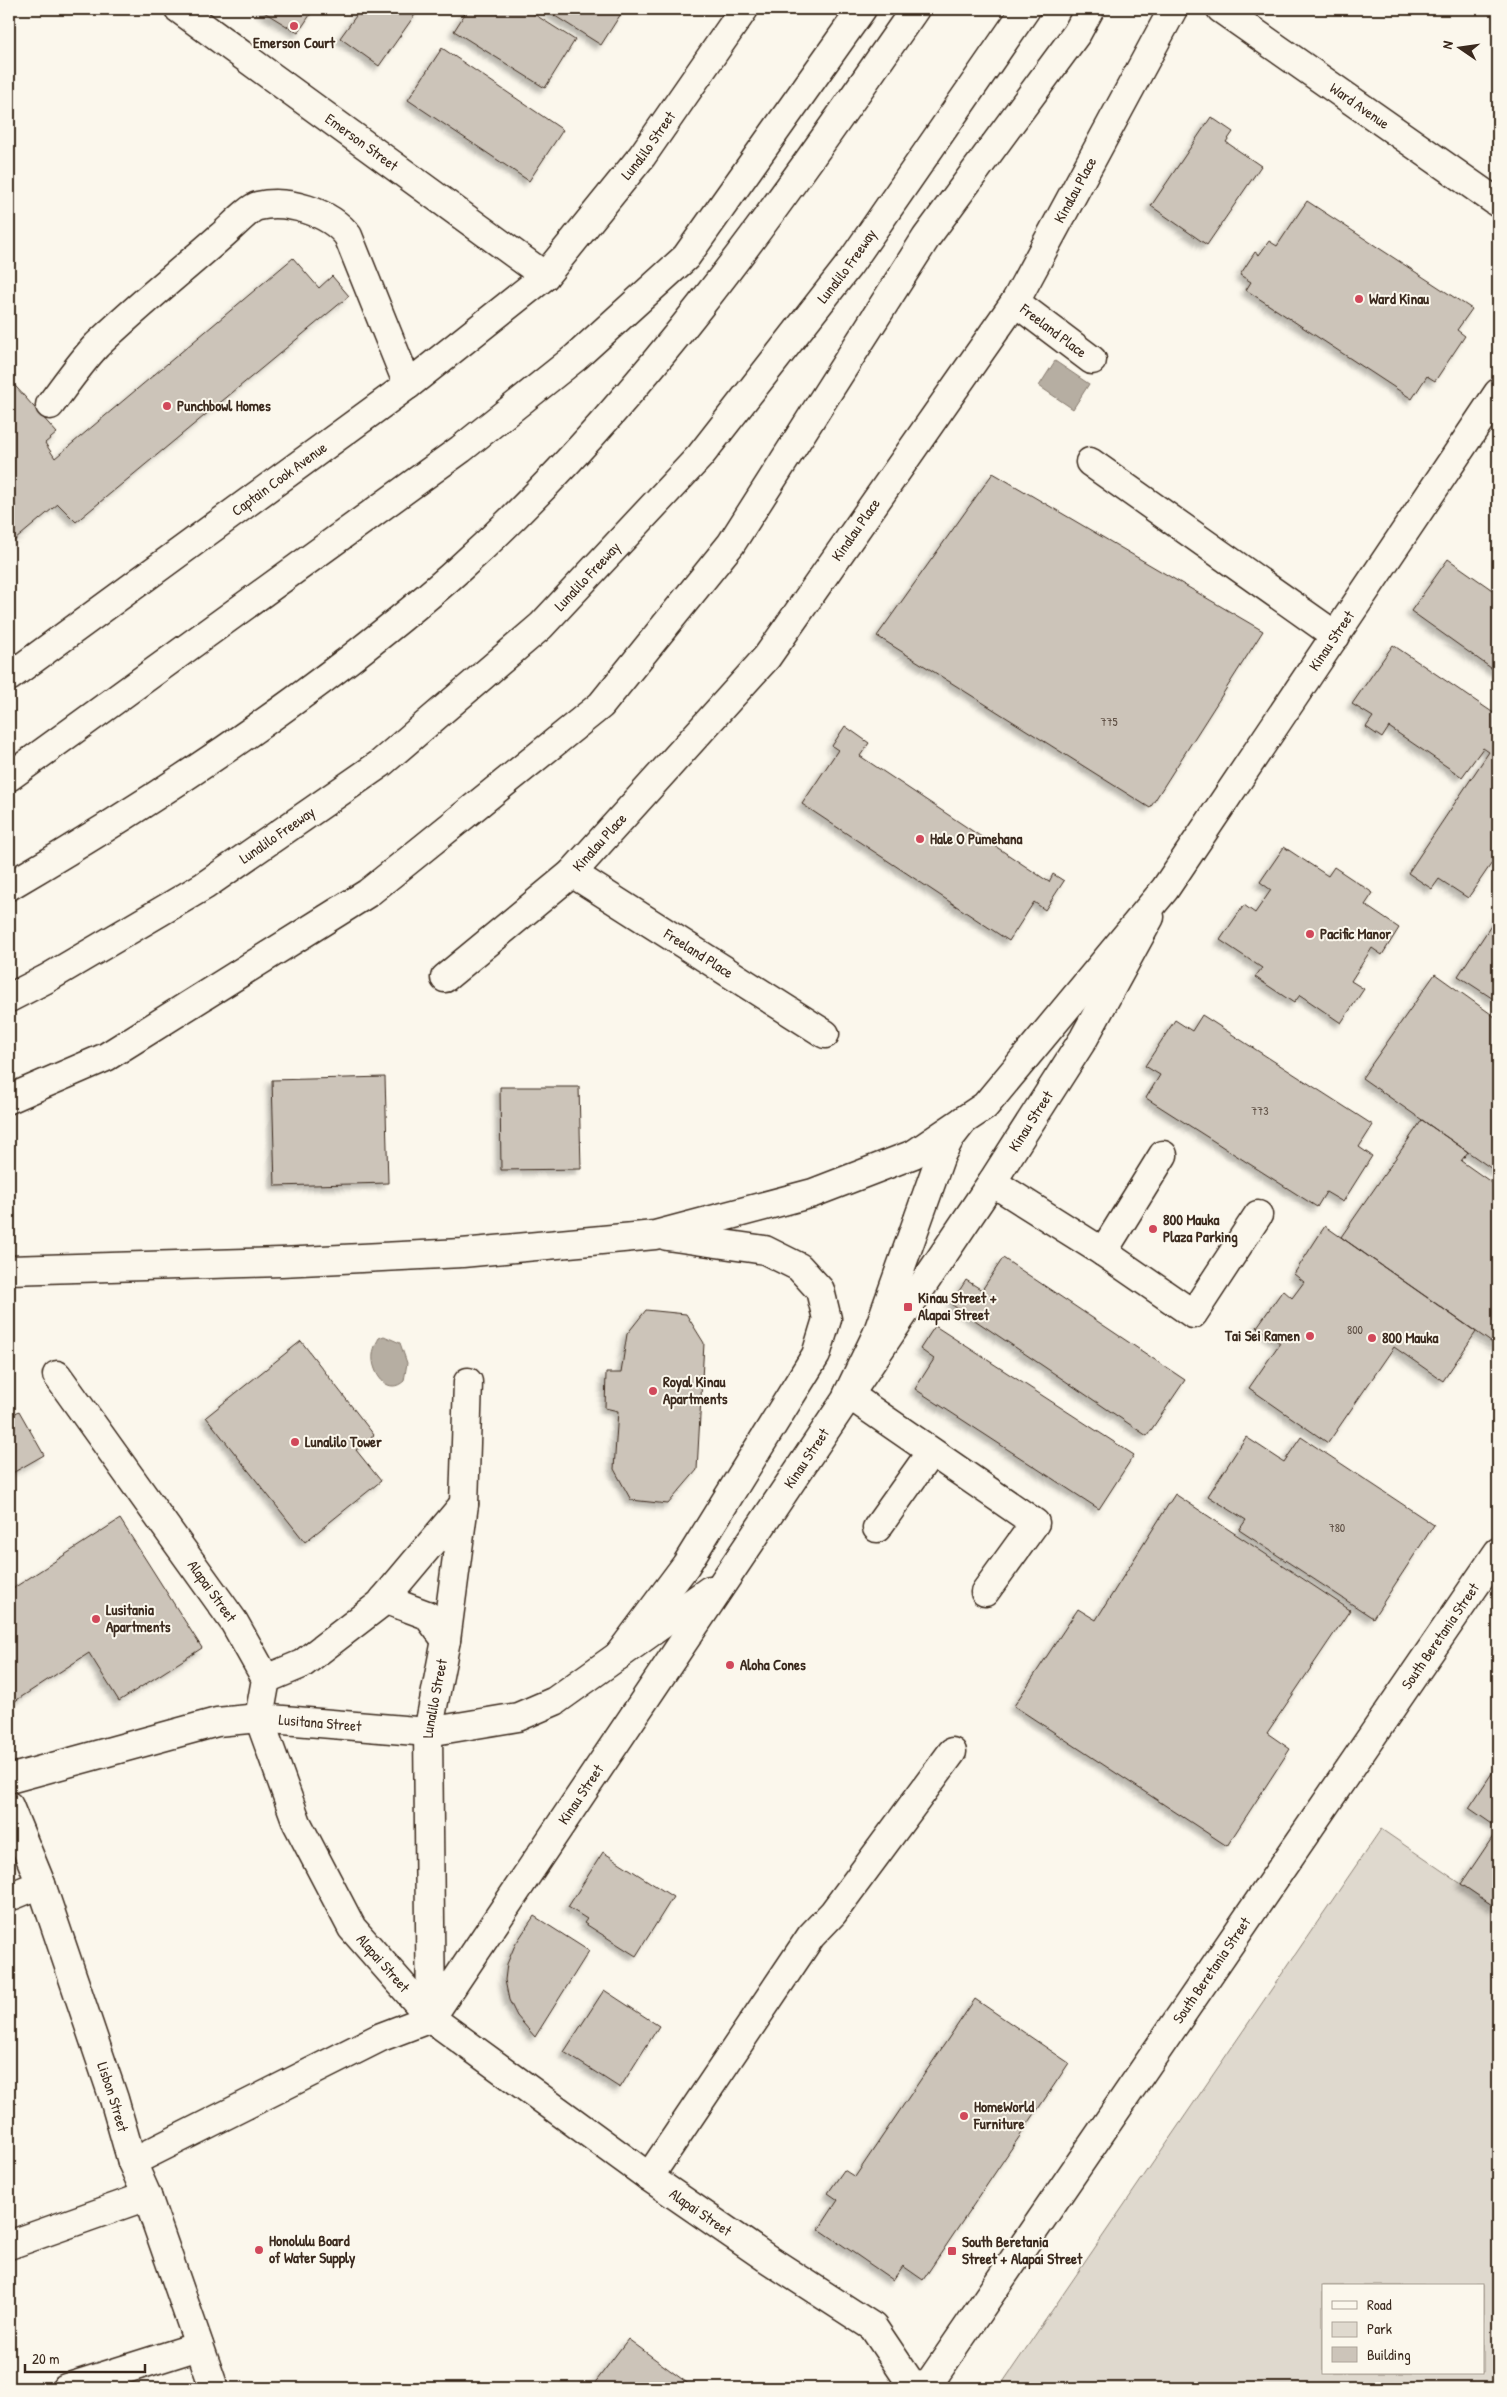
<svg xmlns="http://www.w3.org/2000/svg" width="1507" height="2397" font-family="'Patrick Hand',sans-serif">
  <defs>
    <filter id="shadow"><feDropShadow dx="-4.5" dy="4.5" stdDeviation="2.5" flood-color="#0004"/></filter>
  </defs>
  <rect width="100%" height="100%" fill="#fbf7ec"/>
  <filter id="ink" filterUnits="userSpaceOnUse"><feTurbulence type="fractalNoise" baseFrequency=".02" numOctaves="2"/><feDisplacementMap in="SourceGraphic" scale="10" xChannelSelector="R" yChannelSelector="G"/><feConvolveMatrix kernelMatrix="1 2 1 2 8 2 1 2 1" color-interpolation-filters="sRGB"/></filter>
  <g filter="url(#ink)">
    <path fill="#dfd9ce" stroke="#8d8276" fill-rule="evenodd" d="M1381,1829l117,80v479h-499zM1323,2286h160v87h-160z"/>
    <path fill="#b6aea2" stroke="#85796d" d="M1055,361l34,23 -16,25 -34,-23z
      M384,1336l16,7 7,20 -3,18c-15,14 -29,-4 -31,-20 -1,-9 2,-16 6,-23z"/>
    <path fill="#ccc4b9" stroke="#3b2a1e" filter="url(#shadow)" d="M259,9h55l-16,24z
      M361,9h58l-40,57 -39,-28z
      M468,9h58l49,31 -30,48 -91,-57z
      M544,9h80l-23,36z
      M442,48l121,82 -34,51 -121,-81z
      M1211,117l22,15 -7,10 35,24 -54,79 -56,-39z
      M1307,201l165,108 -15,21 8,6 -30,45 -8,-5 -15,23 -166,-109 5,-8 -11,-7 15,-23 4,3 10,-14 8,5z
      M293,258l26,30 13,-12 17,20 -273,226 -18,-18 -49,41v-166l48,54 -12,10 10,15z
      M993,473l270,158 -113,177 -273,-172z
      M1448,559l50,35v79l-87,-62z
      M1393,645l105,71 -3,4 3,2v132l-30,44 -29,-19 -7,10 -24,-16 81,-121 -6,-4 -21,29 -73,-50 -7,11 -16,-11 7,-10 -21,-13z
      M845,726l24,17 -9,13 189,126 4,-8 11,7 -19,29 -11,-8 -25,39 -207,-137 36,-54 -6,-4z
      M1284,847l44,29 6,-9 39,26 -8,12 34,23 -17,27 -10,-7 -21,33 13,8 -23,34 -41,-28 -6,8 -39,-26 7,-9 -42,-28 24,-35 11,8 16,-23 -11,-8z
      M1498,915v87l-40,-26z
      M1435,974l63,45v154l-136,-95z
      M1202,1015l171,110 -14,22 13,9 -29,46 -17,-10 -9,15 -171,-109 14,-23 -15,-9 30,-46 17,11z
      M385,1077l3,106 -113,3 -3,-106z
      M500,1087h79l2,82 -80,1z
      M1422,1120l46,32 -7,9 37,26v160l-157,-110z
      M1325,1226l151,106 -33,49 -49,-34 -66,96 -79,-55 31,-45 -23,-16 26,-37 9,8 12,-16 -10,-8z
      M1003,1258l182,122 -38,56 -196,-132 15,-24 16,10z
      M646,1310l40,4 18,29 -7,127 -29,34 -37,-4 -17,-31 4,-58 -13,-3 1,-35h15l6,-39z
      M935,1326l199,129 -35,54 -184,-120 19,-30 -14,-10z
      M301,1341l73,94 -18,15 25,31 -76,61 -99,-125z
      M19,1411l25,44 -35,20v-58z
      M1246,1437l38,25 17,-25 133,88 -61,93 -134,-88 7,-10 -38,-24z
      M1175,1494l175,116 -83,123 23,16 -63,97 -213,-140 64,-97 18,11z
      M120,1519l82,129 -83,53 -30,-48 -80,52v-114z
      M1498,1764v64l-29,-20z
      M1498,1829v80l-37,-25z
      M603,1852l70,45 -37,59 -52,-33 3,-4 -19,-12z
      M534,1916l55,35 -54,86 -18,-21 -8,-16 -4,-20 2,-16 8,-19z
      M604,1990l55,36 -39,62 -56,-36z
      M975,1999l94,64 -146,217 -20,-14 -10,14 -74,-51 19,-29 -10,-7 16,-23 11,7z
      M628,2339l66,49h-103z"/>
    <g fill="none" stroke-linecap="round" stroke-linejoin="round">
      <g stroke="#3b2a1e" stroke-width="31">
        <g id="minor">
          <path id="s1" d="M179,9l366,267"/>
          <path id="s2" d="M1015,302l77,58"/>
          <path d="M50,405c15,-20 30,-42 47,-60 39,-38 82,-72 123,-108 9,-7 29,-29 38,-31 29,-7 72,6 90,30l60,149"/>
          <path d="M1090,462l246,174"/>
          <path id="s3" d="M9,677l399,-292 137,-109 97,-120 102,-147"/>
          <path id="s4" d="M572,873l253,161"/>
          <path id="s5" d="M445,978l127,-105 195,-216 248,-355 158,-293"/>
          <path d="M992,1182l111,70 90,62 65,-99"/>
          <path d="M1103,1252l60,-97"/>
          <path id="s6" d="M57,1375l177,247 32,57 -7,39 38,105 55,105 79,90 218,159 119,82 105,68 41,61"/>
          <path d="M848,1394l187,129 -50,69"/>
          <path d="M877,1528l54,-76"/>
          <path d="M384,1599l43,16 19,25"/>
          <path d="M266,1679l36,-15 78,-60 84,-100"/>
          <path id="s7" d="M9,1779l208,-57 42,-4 169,14 90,-15 37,-16 155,-111"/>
          <path id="s8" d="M9,1806l32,78 73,215 18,63 15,34 67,192"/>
          <path d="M9,1897l32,-13"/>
          <path id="s9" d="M431,2018l561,-836 92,-144 66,-121"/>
          <path id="s10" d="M431,2018l-3,-286 18,-92 18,-136 4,-122"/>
          <path d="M132,2162l249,-125 50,-19"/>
          <path d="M649,2177l162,-241 22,-23 119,-161"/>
          <path d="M9,2245l138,-49"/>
          <path d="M66,2388l133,-42"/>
        </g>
      </g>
      <g stroke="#3b2a1e" stroke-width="31">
        <g id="major">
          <path id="s11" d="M1221,9l277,194"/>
          <path id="s12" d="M848,1394l29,-60 64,-179 9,-17 14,-18 21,-14 180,-217 333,-496"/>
          <path id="s13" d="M926,2388l572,-836"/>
        </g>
      </g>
      <g stroke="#3b2a1e" stroke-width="31">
        <g id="highway">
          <path d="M9,777l452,-328 115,-92 110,-100 176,-248"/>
          <path d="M9,886c118,-69 233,-144 341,-227 37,-29 74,-58 109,-90 180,-162 319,-363 456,-560"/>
          <path id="s14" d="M9,998l37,-19 158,-93 176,-122 161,-138 159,-170 149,-191 177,-256"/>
          <path d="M9,1099l97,-42 262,-164 233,-188 130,-161 195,-306 151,-205 13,-24"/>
          <path d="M9,1270l272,-8 181,-9 193,-18 158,-42 101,-39 50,-34"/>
          <path d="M618,1656l68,-91 130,-210 11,-36 -7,-29 -21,-23 -34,-17 -98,-14"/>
        </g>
      </g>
      <use href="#minor" stroke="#fbf7ec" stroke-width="28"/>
      <use href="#major" stroke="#fbf7ec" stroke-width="28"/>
      <use href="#highway" stroke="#fbf7ec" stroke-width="28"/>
    </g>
  </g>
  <g fill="#d1495b" stroke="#fbf7ec" stroke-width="2">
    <circle cx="294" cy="26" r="5"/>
    <circle cx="1359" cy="299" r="5"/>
    <circle cx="167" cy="406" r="5"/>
    <circle cx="920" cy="839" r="5"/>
    <circle cx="1310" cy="934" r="5"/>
    <circle cx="1153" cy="1229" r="5"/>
    <rect x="903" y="1302" width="10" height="10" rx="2.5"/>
    <circle cx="1310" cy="1336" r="5"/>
    <circle cx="1372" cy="1338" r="5"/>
    <circle cx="653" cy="1391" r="5"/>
    <circle cx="295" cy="1442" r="5"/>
    <circle cx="96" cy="1619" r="5"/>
    <circle cx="730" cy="1665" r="5"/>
    <circle cx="964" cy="2116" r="5"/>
    <circle cx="259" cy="2250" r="5"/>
    <rect x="947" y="2246" width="10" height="10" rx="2.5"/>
  </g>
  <g text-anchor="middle" stroke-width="4" stroke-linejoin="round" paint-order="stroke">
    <g font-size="12" fill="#5f5045">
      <text x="1109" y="726">775</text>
      <text x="1260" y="1115">773</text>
      <text x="1355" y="1334">800</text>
      <text x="1337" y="1532">780</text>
    </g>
    <g font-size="15" font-weight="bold" fill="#3b2a1e" stroke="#fbf7ec" text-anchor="start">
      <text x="294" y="48" text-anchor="middle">Emerson Court</text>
      <text x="1369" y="304">Ward Kinau</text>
      <text x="177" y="411">Punchbowl Homes</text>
      <text x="930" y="844">Hale O Pumehana</text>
      <text x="1320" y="939">Pacific Manor</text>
      <text x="1163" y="1225">800 Mauka<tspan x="1163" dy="17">Plaza Parking</tspan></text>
      <text x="918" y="1303">Kinau Street +<tspan x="918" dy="17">Alapai Street</tspan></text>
      <text x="1300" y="1341" text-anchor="end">Tai Sei Ramen</text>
      <text x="1382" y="1343">800 Mauka</text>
      <text x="663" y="1387">Royal Kinau<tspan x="663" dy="17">Apartments</tspan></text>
      <text x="305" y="1447">Lunalilo Tower</text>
      <text x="106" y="1615">Lusitania<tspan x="106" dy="17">Apartments</tspan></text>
      <text x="740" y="1670">Aloha Cones</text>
      <text x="974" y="2112">HomeWorld<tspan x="974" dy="17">Furniture</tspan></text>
      <text x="269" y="2246">Honolulu Board<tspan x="269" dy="17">of Water Supply</tspan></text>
      <text x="962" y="2247">South Beretania<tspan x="962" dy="17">Street + Alapai Street</tspan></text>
    </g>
    <g font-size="15" fill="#3b2a1e" stroke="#fbf7ec">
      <text dy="5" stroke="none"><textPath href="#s11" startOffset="169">Ward Avenue</textPath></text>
      <text dy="5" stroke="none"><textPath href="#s1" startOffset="226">Emerson Street</textPath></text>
      <text dy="5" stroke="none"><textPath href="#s3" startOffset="836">Lunalilo Street</textPath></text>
      <text dy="5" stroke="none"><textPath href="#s5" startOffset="1016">Kinalau Place</textPath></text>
      <text dy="5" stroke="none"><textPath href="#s14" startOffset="1124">Lunalilo Freeway</textPath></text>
      <text dy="5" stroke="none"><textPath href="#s2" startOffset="48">Freeland Place</textPath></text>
      <text dy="5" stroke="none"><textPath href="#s3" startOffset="335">Captain Cook Avenue</textPath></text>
      <text dy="5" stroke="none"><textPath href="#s5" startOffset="611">Kinalau Place</textPath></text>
      <text dy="5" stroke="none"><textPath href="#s14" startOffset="719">Lunalilo Freeway</textPath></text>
      <text dy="5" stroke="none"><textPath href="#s12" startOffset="905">Kinau Street</textPath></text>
      <text dy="5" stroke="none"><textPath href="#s14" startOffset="314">Lunalilo Freeway</textPath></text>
      <text dy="5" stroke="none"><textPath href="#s5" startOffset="206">Kinalau Place</textPath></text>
      <text dy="5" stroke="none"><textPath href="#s4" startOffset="150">Freeland Place</textPath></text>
      <text dy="5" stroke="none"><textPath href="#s9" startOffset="1079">Kinau Street</textPath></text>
      <text dy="5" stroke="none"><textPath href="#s9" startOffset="674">Kinau Street</textPath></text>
      <text dy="5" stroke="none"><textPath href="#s6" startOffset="266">Alapai Street</textPath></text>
      <text dy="5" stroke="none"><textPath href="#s13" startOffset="911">South Beretania Street</textPath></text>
      <text dy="5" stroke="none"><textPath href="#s10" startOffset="320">Lunalilo Street</textPath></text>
      <text dy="5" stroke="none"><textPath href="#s7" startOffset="319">Lusitana Street</textPath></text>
      <text dy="5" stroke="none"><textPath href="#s9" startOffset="269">Kinau Street</textPath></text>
      <text dy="5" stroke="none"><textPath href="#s6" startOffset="686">Alapai Street</textPath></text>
      <text dy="5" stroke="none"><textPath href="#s13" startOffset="506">South Beretania Street</textPath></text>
      <text dy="5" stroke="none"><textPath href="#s8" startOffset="309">Lisbon Street</textPath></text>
      <text dy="5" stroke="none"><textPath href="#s6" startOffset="1091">Alapai Street</textPath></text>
    </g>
  </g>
  <rect width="1507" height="2397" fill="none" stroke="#fbf7ec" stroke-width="30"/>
  <rect x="15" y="15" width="1477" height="2367" fill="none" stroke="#3b2a1e" stroke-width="2" filter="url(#ink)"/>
  <rect x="1322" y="2284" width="162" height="90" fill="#fbf7ec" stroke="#aea59a"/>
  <rect x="1332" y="2301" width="25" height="8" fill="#fbf7ec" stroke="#aea59a"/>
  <text x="1367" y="2310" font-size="15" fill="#3b2a1e">Road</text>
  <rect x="1332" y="2322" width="25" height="15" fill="#dfd9ce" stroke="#aea59a"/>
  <text x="1367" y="2334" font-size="15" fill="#3b2a1e">Park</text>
  <rect x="1332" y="2347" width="25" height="15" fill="#ccc4b9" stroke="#aea59a"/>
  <text x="1367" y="2360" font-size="15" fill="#3b2a1e">Building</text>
  <g transform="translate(1460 48) rotate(283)" stroke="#fbf7ec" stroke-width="4" paint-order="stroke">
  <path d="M0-4L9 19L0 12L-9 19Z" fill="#3b2a1e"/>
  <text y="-8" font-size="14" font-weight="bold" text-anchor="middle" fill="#3b2a1e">N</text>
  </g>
  <path d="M25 2364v8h120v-8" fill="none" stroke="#3b2a1e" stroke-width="2.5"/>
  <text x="32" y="2364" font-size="15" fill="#3b2a1e" stroke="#fbf7ec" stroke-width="4" paint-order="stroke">20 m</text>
</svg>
